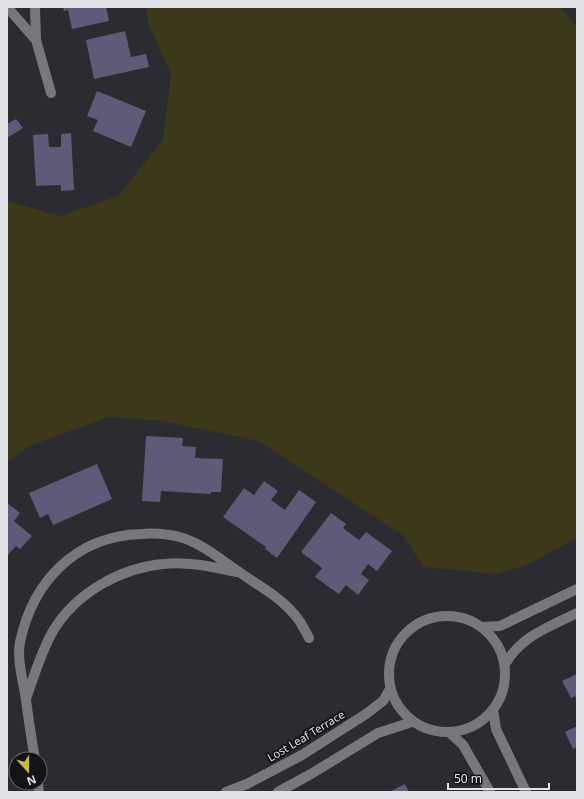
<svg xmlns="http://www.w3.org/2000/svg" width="584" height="799" font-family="'Noto Sans',sans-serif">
  <rect width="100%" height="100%" fill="#2c2b31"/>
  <path fill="#3b391a" d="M146,7h414l17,20v502l-2,10 -48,26 -31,9 -73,-7 -19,-31 -145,-95 -97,-20 -53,-4 -80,29 -22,17v-262l54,15 57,-20 45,-56 8,-66 -23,-50z"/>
  <path fill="#605977" d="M63,7h43l3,14 -37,8 -4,-19 -4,1z
    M125,31l6,26 15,-3 3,13 -55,12 -8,-39z
    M97,91l49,20 -15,36 -38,-16 5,-11 -11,-4z
    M16,119l7,9 -16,10v-14z
    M71,133l3,57 -13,1v-6l-25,1 -3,-51 15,-1 1,13h12v-13z
    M146,436l37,2 -1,8 14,1 -1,11 28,1 -2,33h-10v2l-50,-3 -1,11 -18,-1z
    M97,464l15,35 -59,26 -5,-11 -8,4 -11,-25z
    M264,481l14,10 -7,9 14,10 14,-20 17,12 -39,56 -12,-9 1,-2 -43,-30 21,-29 10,7z
    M7,503l13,10 -6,8 18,15 -12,13 -4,-3 -9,10z
    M331,513l15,11 -3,4 16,12 7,-8 26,19 -15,20 -9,-7 -7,10 8,6 -11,15 -12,-10 -7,9 -24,-17 7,-9 -21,-16z
    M577,674v26l-2,-4 -4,2 -9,-17z
    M577,726v21l-4,2 -8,-17z
    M405,784l4,8h-17l-1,-1z"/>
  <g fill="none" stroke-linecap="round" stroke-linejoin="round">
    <path stroke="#78777e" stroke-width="10" d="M7,7l29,33
      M35,7l1,33 15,53
      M389 674a58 58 0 1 1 116 0a58 58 0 1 1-116 0Z
      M482,627l18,-1 77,-37
      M505,664c18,-29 42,-36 72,-51
      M26,699c8,-23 15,-47 27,-68 23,-38 67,-63 110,-67 24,-3 50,3 73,8
      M493,710l3,19 30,63
      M450,733l13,12 27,47
      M35,759c-4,-22 -7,-44 -10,-66 -3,-16 -8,-35 -5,-51 13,-61 56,-106 121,-108 13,-1 28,0 42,4 21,7 38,22 56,34 20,14 40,24 56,43 5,6 10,15 14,23
      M38,783l1,9
      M226,792l21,-8 55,-29 64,-41 17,-13 7,-12
      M278,792l33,-18 67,-41 34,-11"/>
  </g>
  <g text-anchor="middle" stroke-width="4" stroke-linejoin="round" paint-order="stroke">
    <g font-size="11" fill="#e2e1e6" stroke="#141417">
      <text transform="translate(306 736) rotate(-31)" y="4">Lost Leaf Terrace</text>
    </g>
  </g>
  <rect width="584" height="799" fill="none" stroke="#e2e1e6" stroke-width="16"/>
  <g transform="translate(28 771) rotate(159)"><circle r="19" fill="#141417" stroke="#66666a"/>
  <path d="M0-3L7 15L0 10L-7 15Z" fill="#c5bc3d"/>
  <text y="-6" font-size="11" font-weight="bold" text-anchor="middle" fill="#e2e1e6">N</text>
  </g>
  <path d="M448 783v6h101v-6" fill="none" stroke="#e2e1e6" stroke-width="2"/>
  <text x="454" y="783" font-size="12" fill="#e2e1e6" stroke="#141417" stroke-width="3" paint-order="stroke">50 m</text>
</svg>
